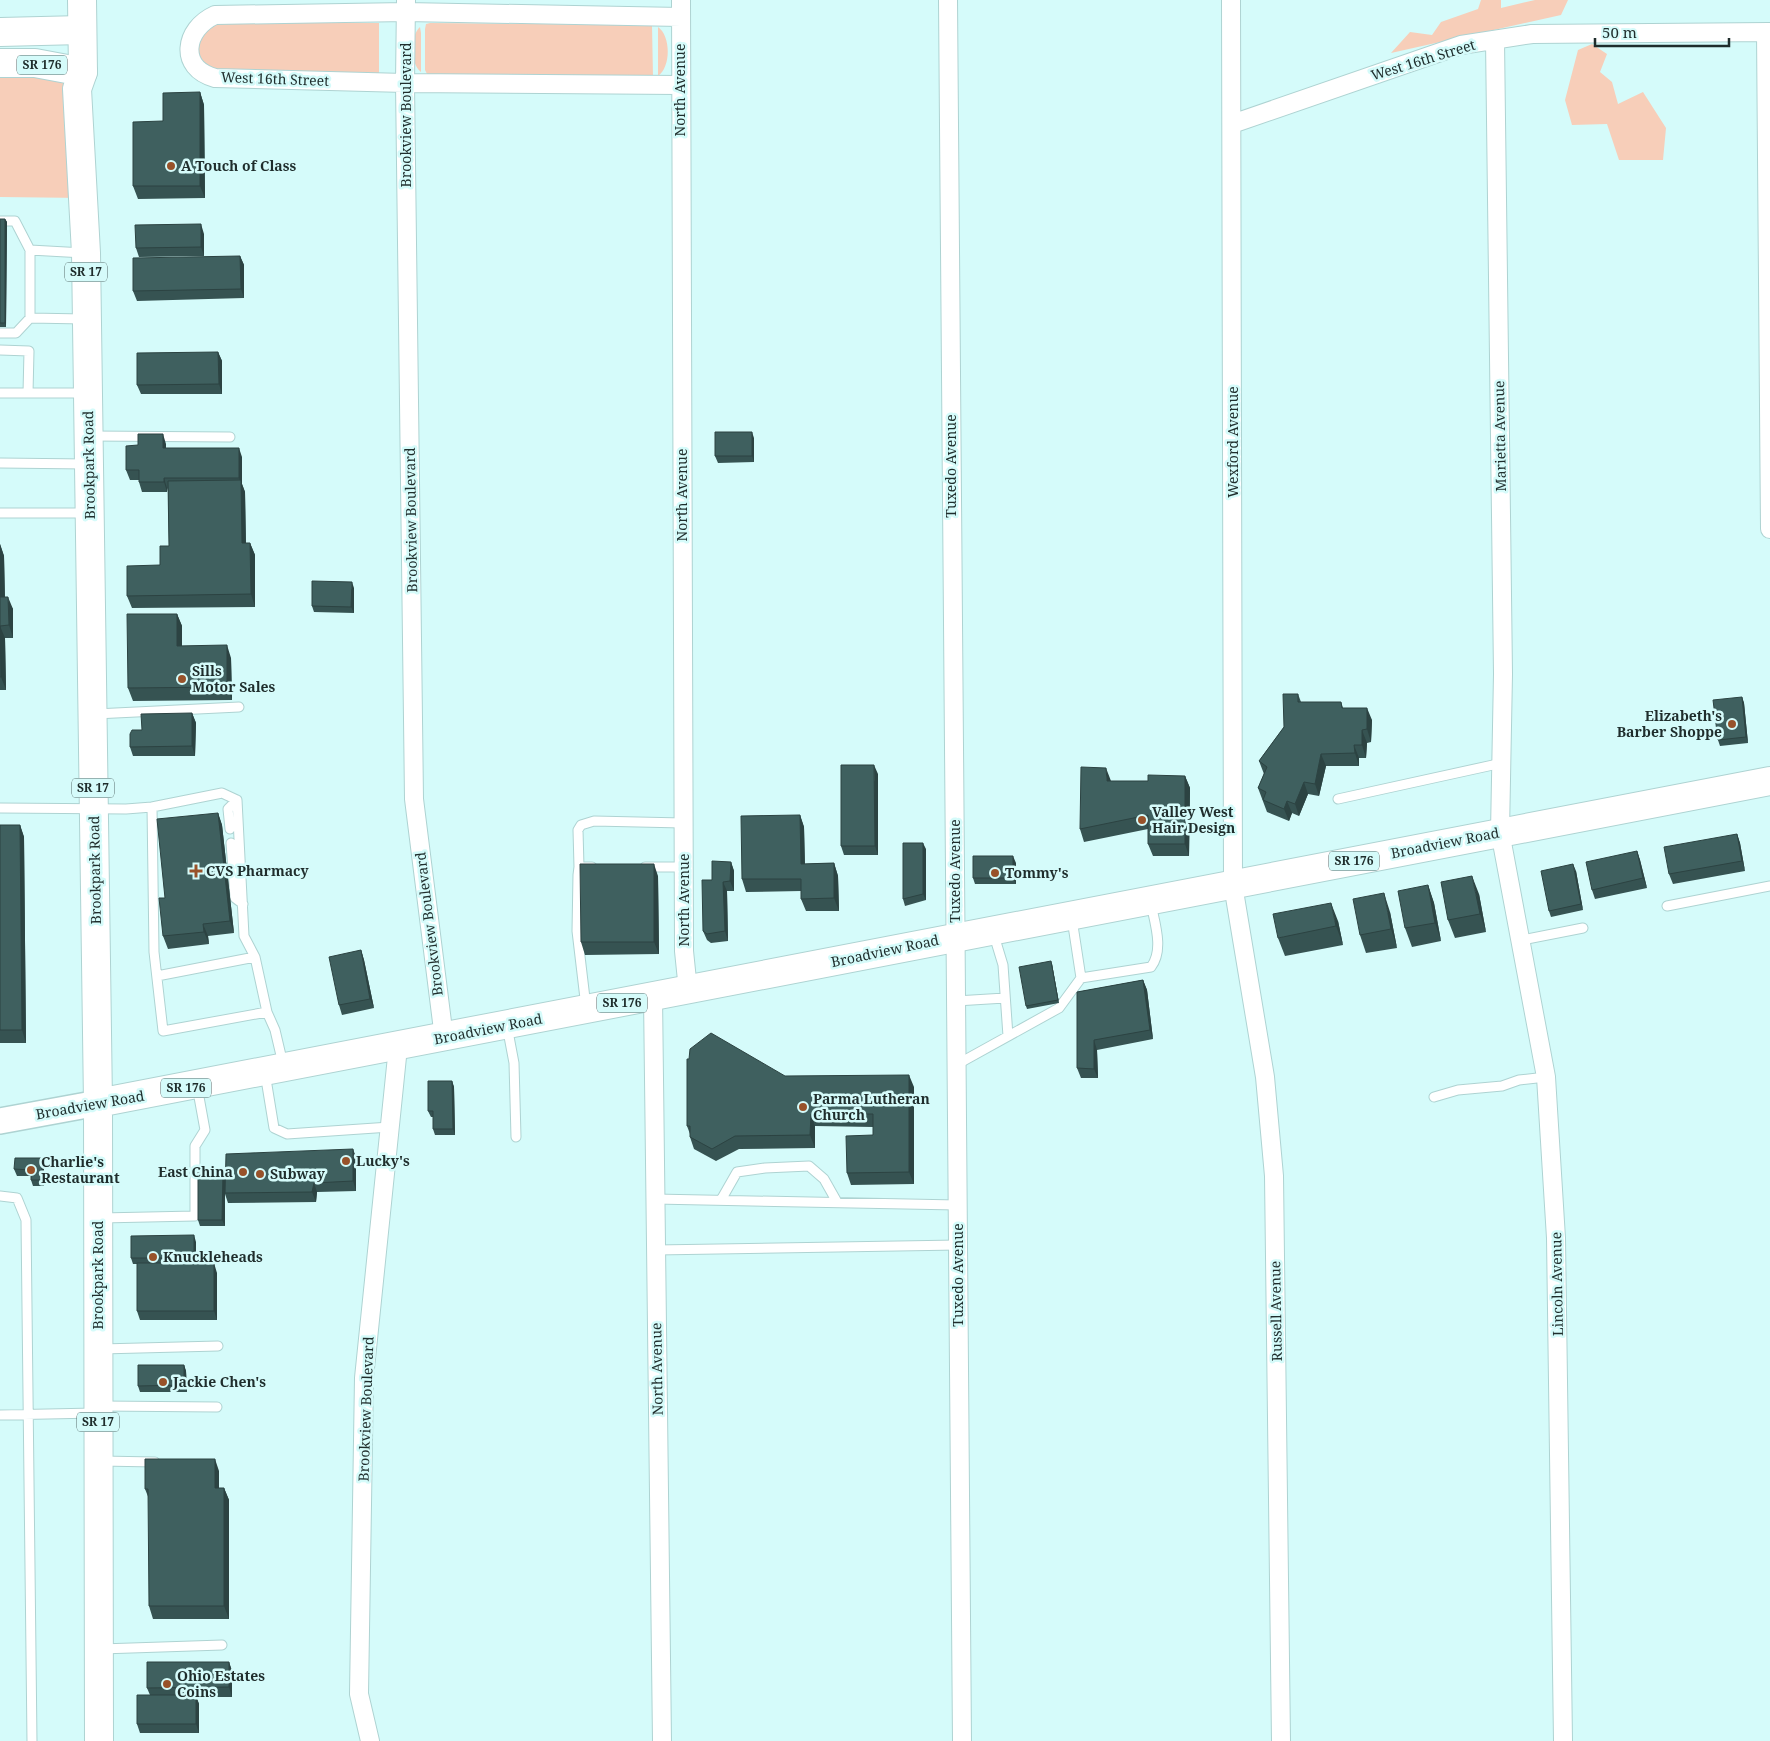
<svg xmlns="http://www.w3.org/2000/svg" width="1770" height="1741" font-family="'Noto Serif',serif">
  <rect width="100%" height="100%" fill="#d5fbfa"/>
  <path fill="#f7ceb9" d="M1481,0h20v8l34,-8h33l-7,15 -170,38 19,-21 22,3 9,-13 37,-13z
    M220,22l159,1v51h-160l-14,-7 -7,-11 -1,-12 8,-15z
    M430,23l222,2 1,52 -226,-3 -2,-4v-41l1,-5z
    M420,27l1,6v39c-11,-8 -11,-36 -1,-45z
    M658,27c13,9 13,40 0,49z
    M1592,44l15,10 -7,18 12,10 6,22 25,-12 23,36 -3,32h-44l-12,-36 -35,1 -7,-25 13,-50z
    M0,63l83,9 2,126 -85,-1z"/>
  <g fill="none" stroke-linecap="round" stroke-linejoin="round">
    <g stroke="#aed3d2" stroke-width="11">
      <path id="service" d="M0,221h15l15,29 54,3
        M30,250v68
        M0,333h16l14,-15 54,1
        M0,350l29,1 -1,42
        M0,393h85
        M91,436l139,1
        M0,463l87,1
        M0,513h87
        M95,714l144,-7
        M1338,799l164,-36
        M152,807l70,-14 15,7 7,136 11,21
        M0,808l126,1 26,-2 2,145 9,79 104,-19 8,18 8,34
        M230,829l-2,-20 9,-9
        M231,843l4,55 8,6
        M579,867l-1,-37 3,-5 13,-4 89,2
        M645,867h40
        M1667,906l103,-20
        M1072,919l9,59
        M993,932l10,33 5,71
        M1522,940l61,-12
        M157,976l98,-19 12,55
        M956,1001l49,-3
        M586,1007l-9,-76 1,-56 1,-8h13
        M507,1026l7,37 2,74
        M956,1065l103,-57 22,-30 70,-11c13,-17 4,-43 0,-63
        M265,1073l9,55 13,6 103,-7
        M1434,1097l24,-7 44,-4 17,-6 27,-3
        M0,1196l17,2 9,22 6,521
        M655,1199l302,6
        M721,1200l16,-28 28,-4 44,-2 15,13 13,23
        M101,1218l94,-2v-70l10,-16 -8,-44
        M656,1250l302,-5
        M101,1349l117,-3
        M101,1406l116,1
        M0,1415l95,-2
        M101,1461l54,1
        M101,1649l121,-4"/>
    </g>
    <g stroke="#aed3d2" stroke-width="20">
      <path id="minor" d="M406,0l-1,83 9,716 30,239
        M681,0l3,951 4,39
        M948,0l14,1741
        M1231,0l2,885 32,192 9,99 7,565
        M1766,32l4,497
        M1495,40l8,634 -3,158 46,245 10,161 7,503
        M680,85l-275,-2 -190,-5c-37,-10 -31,-49 0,-63l191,-3 275,5
        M1232,124l229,-79 71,-11 238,-2
        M653,996l9,745
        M370,1741l-11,-47 5,-316 34,-331"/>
    </g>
    <g stroke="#aed3d2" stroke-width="28">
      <path id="secondary" d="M0,1121l98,-18"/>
    </g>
    <g stroke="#aed3d2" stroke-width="30">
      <path id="primary" d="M82,0l1,72 -6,17 9,164 12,850 1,638
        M98,1103l1672,-322"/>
    </g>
    <g stroke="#aed3d2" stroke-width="30">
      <path id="motorway" d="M0,32l82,-2
        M0,63h35l48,9"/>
    </g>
    <use href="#service" stroke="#fff" stroke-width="9"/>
    <use href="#minor" stroke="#fff" stroke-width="18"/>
    <use href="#secondary" stroke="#fff" stroke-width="25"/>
    <use href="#primary" stroke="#fff" stroke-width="28"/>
    <use href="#motorway" stroke="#fff" stroke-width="28"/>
  </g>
  <path fill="#365352" d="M200,92l4,13 1,93 -67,1 -5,-13 30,-65z
    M0,219h5l2,3 -1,105h-6z
    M204,234v22l-65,1 -3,-9z
    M240,256l4,9v33l-107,3 -4,-10z
    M218,352l4,9v33h-81l-4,-9z
    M754,438v24l-36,1 -3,-7z
    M166,444v4l76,9v27l3,8 1,51h4l5,12v52l-123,1 -5,-12 33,-31 9,-19 -1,-58 -1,4h-25l-3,-10v-2h-9l-4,-10 12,-25z
    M0,544l4,12 1,41 8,12v29h-8l1,52h-6z
    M354,588v25l-40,-1 -2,-6z
    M177,614l5,12v20l49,12 1,42 -99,1 -5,-13z
    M1298,694l3,8h40l2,6 29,12 -1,22 -4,1 -1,15h-7v8h-33l-7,30 -11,-2 -9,22 -7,-3 -3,8 -22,-9 -9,-24 6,-14 -5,-13 25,-34z
    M1742,697l2,6 4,40 -28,3 -2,-6z
    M192,713l4,10 -1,33h-62l-3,-9 12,-17z
    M878,774v81h-34l-3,-9z
    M1185,776l5,12 -1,68h-36l-5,-12v-15l-64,13 -4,-13 31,-48h37z
    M218,813l4,12 12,108 -26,3 1,8 -41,5 -5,-13 2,-38z
    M800,815l4,12 1,37 29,-1 4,13 1,35h-33l-5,-12v-8l-55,1 -4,-13z
    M0,825h20l4,12 2,206h-26z
    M1737,834l3,9 5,28 -72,13 -4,-10z
    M926,849v51l-21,6 -2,-7z
    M1637,851l3,9 7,28 -52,11 -3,-9z
    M731,862l3,9v20h-7l1,50 -17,2 -4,-3 -4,-9 9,-51z
    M1016,863v21h-41l-2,-6z
    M1576,871l7,39 -32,7 -2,-6z
    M658,876l1,78 -74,1 -4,-13z
    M1428,885l6,18 7,38 -29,6 -7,-19z
    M1479,894l7,38 -31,6 -7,-18z
    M1390,912l7,36 -31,5 -6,-18z
    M1338,921l5,24 -58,11 -7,-18z
    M361,950l3,10 10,48 -32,7 -3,-10z
    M1052,964l7,39 -32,6 -1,-3z
    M1143,980l4,10 6,49 -56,11 1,28h-17l-4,-10v-76z
    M785,1076l129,11v97l-63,1 -4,-12 26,-38v-8l-58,-1v22l-76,1 -23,12 -22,-12 -4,-12v-3l-3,-8z
    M452,1081l2,6 1,48h-20l-2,-6v-12h-2l-3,-6z
    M353,1149l3,9v33l-39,1 -1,10 -88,1 -3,-9v32h-25l-2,-6 25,-47 2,5z
    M42,1158l2,6v22h-11l-2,-6v-4h-14l-3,-7z
    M196,1242v21l21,10v47h-77l-3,-9v-47h-4l-2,-6z
    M184,1365l2,6 1,21h-47l-2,-6z
    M219,1471v17h5l5,12v119h-76l-4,-13v-107l-4,-10z
    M229,1662l3,9v26h-36l3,7v29h-59l-3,-9 13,-29 -3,-7z"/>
  <path fill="#2c4342" d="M200,92l4,13 1,93 -5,-12z
    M5,219l2,3 -1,105 -1,-4z
    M201,224l3,10v22l-3,-9z
    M240,256l4,9v33l-3,-9z
    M218,352l4,9v33l-3,-10z
    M752,432l2,6v24l-2,-6z
    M163,434l3,10v13l-3,-9z
    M239,448l3,9v27l3,8 1,63 -4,-12 -1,-59 -2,-6z
    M164,478l3,10v4l-3,-10z
    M250,543l5,12v52l-4,-13z
    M0,544l4,12 1,53 -5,-12z
    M352,582l2,6v25l-3,-6z
    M8,597l5,12v29l-4,-13z
    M177,614l5,12v32l-5,-12z
    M0,626l5,12 1,52 -5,-13z
    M227,645l4,13 1,42 -5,-13z
    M1742,697l2,6 4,40 -2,-6z
    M1367,708l5,12 -1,22 -4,-13z
    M192,713l4,10 -1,33 -3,-10z
    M1362,730l5,13 -1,15 -4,-13z
    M1354,745l5,13v8l-4,-13z
    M1321,754l5,12 -7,30 -4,-12z
    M874,765l4,9v81l-3,-9z
    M1106,768l5,13h-4z
    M1185,776l5,12 -1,68 -4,-12z
    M1304,782l4,12 -9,22 -4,-12z
    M1287,801l5,12 -3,8 -5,-12z
    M218,813l4,12 12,108 -4,-12z
    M800,815l4,12 1,49 -4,-12z
    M20,825l4,12 2,206 -4,-13z
    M1737,834l3,9 5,28 -3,-10z
    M923,843l3,6v51l-3,-6z
    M1637,851l3,9 7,28 -4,-10z
    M1013,856l3,7v21l-3,-6z
    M731,862l3,9v20l-4,-10z
    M834,863l4,13 1,35 -5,-13z
    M654,864l4,12 1,78 -5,-12z
    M1573,864l3,7 7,39 -2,-6z
    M1472,876l7,18 7,38 -6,-18z
    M723,882l4,9 1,50 -3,-10z
    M1428,885l6,18 7,38 -6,-18z
    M1384,893l6,19 7,36 -6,-19z
    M1331,903l7,18 5,24 -7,-19z
    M203,924l5,12 1,8 -5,-12z
    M361,950l3,10 10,48 -4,-9z
    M1051,961l1,3 7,39 -1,-3z
    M1143,980l4,10 6,49 -3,-9z
    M1094,1040l3,10 1,28 -4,-9z
    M909,1075l5,12v97l-5,-12z
    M452,1081l2,6 1,48 -2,-6z
    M811,1114l4,12v22l-5,-13z
    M353,1149l3,9v33l-3,-10z
    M42,1158l2,6v22l-2,-6z
    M223,1173l2,6v47l-3,-6z
    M314,1183l3,9 -1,10 -4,-10z
    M194,1235l2,7v22l-2,-6z
    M214,1263l3,10v47l-3,-9z
    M184,1365l2,6 1,21 -3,-7z
    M215,1459l4,12v29l-4,-12z
    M224,1488l5,12v119l-5,-13z
    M229,1662l3,9v26l-3,-10z
    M196,1695l3,9v29l-3,-9z"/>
  <path fill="#3f605f" stroke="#2c4342" d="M200,92v94h-67v-64l30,-1v-28z
    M0,219h5v104h-5z
    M201,224v23l-65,1 -1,-23z
    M240,256l1,33 -108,2v-33z
    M218,352l1,32 -82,1v-32z
    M715,432h37v24h-37z
    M138,434h25v14h76v30h-75v4h-25v-12h-13v-24l12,-1z
    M241,480l1,63h8l1,51 -124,2v-30l33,-1v-19h9l-1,-65z
    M0,568v29h8l1,28 -9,1 1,51h-1z
    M312,581l40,1 -1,25 -39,-1z
    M127,614h50v32l50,-1v42l-99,1z
    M1283,694h15v8h43l1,6h25v21l-5,1v15h-8l1,8 -34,1 -6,30 -11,-2 -9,22 -8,-3 -3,8 -21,-9 3,-8 -8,-4 9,-21 -8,-6 25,-34z
    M1742,697l4,40 -28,3 -5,-40z
    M192,713v33l-62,1v-13l2,-4h10l-1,-16z
    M841,765h33l1,81h-34z
    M1081,767l25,1 1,13h41v-6l37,1v68h-37v-29l-68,14z
    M218,813l12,108 -27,3 1,8 -41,4 -4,-38h6l-8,-79z
    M800,815l1,49 33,-1v35l-33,1v-20h-59l-1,-63z
    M0,825h20l2,205h-22z
    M1737,834l5,27 -73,13 -5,-27z
    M903,843h20v51l-20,5z
    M1637,851l6,27 -51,12 -6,-28z
    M973,856h40v22h-40z
    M712,861l19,1 -1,19 -7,1 2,49 -18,3 -4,-3 -1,-51h10z
    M580,864h74v78h-73z
    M1573,864l8,40 -32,7 -8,-40z
    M1472,876l8,38 -32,6 -7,-38z
    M1428,885l7,38 -30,5 -7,-37z
    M1384,893l7,36 -31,6 -7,-36z
    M1331,903l5,23 -58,12 -5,-24z
    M361,950l9,49 -31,6 -10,-48z
    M1051,961l7,39 -32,6 -7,-39z
    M1143,980l7,50 -56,10v29l-17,-1v-76z
    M711,1033l74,43 124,-1v97l-62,1 -1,-37 27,-1v-21h-62l-1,21 -75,1 -23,13 -22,-12v-11h-3v-67h2l1,-10z
    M428,1081h24l1,48h-20v-18h-5z
    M353,1149v32l-39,2 -2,9 -87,1 1,-39z
    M15,1158h27v22h-11v-10l-17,-1z
    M198,1172l25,1 -1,47h-24z
    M194,1235v23h-63v-22z
    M137,1263h77v48h-77z
    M138,1365h46v20l-46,1z
    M145,1459h70v29h9v118h-75l-1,-117h-3z
    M147,1662h82v25l-82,1z
    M137,1695h59v29h-59z"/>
  <g fill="#98522a" stroke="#d5fbfa" stroke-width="2">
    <circle cx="171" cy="166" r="5"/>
    <circle cx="182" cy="679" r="5"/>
    <circle cx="1732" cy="724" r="5"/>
    <circle cx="1142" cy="820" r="5"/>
    <path d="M193.5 863.5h5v5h5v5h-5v5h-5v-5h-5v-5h5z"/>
    <circle cx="995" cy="873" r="5"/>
    <circle cx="803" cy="1107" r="5"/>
    <circle cx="346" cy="1161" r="5"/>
    <circle cx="31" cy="1170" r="5"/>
    <circle cx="243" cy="1172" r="5"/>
    <circle cx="260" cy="1174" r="5"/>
    <circle cx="153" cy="1257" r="5"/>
    <circle cx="163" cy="1382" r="5"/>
    <circle cx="167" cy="1684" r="5"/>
  </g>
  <g text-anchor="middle" stroke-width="5" stroke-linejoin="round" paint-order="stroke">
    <g fill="#d5fbfa" stroke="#566b6a" stroke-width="1">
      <rect x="17" y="55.5" width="50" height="19" rx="4"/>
      <rect x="65" y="262.5" width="42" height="19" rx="4"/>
      <rect x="72" y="778.5" width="42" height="19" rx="4"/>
      <rect x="1329" y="851.5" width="50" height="19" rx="4"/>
      <rect x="597" y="993.5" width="50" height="19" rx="4"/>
      <rect x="161" y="1078.5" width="50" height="19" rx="4"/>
      <rect x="77" y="1412.5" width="42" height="19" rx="4"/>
    </g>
    <g font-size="12" font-weight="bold" fill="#1f2d2c">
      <text x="42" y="69">SR 176</text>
      <text x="86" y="276">SR 17</text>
      <text x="93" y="792">SR 17</text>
      <text x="1354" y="865">SR 176</text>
      <text x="622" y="1007">SR 176</text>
      <text x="186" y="1092">SR 176</text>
      <text x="98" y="1426">SR 17</text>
    </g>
    <g font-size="14" fill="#1f2d2c" stroke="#d5fbfa">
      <text transform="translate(1423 60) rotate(-17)" y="5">West 16th Street</text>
      <text transform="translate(275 79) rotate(2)" y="5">West 16th Street</text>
      <text transform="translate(680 90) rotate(-90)" y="5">North Avenue</text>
      <text transform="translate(406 115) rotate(-90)" y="5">Brookview Boulevard</text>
      <text transform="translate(1500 436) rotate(-91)" y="5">Marietta Avenue</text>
      <text transform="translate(1233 442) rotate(-90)" y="5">Wexford Avenue</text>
      <text transform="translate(89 465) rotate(-91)" y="5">Brookpark Road</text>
      <text transform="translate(951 466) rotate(-90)" y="5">Tuxedo Avenue</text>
      <text transform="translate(682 495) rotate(-90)" y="5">North Avenue</text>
      <text transform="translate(411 520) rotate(-91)" y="5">Brookview Boulevard</text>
      <text transform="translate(1445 843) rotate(-11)" y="5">Broadview Road</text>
      <text transform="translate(95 870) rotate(-91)" y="5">Brookpark Road</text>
      <text transform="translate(955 871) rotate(-90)" y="5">Tuxedo Avenue</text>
      <text transform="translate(684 900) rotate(-90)" y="5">North Avenue</text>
      <text transform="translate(429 924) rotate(-97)" y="5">Brookview Boulevard</text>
      <text transform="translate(885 951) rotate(-12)" y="5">Broadview Road</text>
      <text transform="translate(488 1029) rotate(-11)" y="5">Broadview Road</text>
      <text transform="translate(90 1105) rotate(-10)" y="5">Broadview Road</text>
      <text transform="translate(98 1275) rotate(-90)" y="5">Brookpark Road</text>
      <text transform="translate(958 1275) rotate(-90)" y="5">Tuxedo Avenue</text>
      <text transform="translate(1557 1284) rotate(-91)" y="5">Lincoln Avenue</text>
      <text transform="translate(1276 1311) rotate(-91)" y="5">Russell Avenue</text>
      <text transform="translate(657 1369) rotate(-91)" y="5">North Avenue</text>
      <text transform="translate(366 1409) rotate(-88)" y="5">Brookview Boulevard</text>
    </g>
    <g font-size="14" font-weight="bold" fill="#1f2d2c" stroke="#d5fbfa" text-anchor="start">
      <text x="181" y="171">A Touch of Class</text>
      <text x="192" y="676">Sills<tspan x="192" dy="16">Motor Sales</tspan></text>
      <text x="1722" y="721" text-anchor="end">Elizabeth's<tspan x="1722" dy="16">Barber Shoppe</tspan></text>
      <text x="1152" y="817">Valley West<tspan x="1152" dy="16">Hair Design</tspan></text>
      <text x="206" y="876">CVS Pharmacy</text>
      <text x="1005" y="878">Tommy's</text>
      <text x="813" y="1104">Parma Lutheran<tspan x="813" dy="16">Church</tspan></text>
      <text x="356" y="1166">Lucky's</text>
      <text x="41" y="1167">Charlie's<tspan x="41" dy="16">Restaurant</tspan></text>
      <text x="233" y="1177" text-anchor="end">East China</text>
      <text x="270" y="1179">Subway</text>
      <text x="163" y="1262">Knuckleheads</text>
      <text x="173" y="1387">Jackie Chen's</text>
      <text x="177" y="1681">Ohio Estates<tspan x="177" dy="16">Coins</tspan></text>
    </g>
  </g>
  <path d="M1595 38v8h134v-8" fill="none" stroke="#1f2d2c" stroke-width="2.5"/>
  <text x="1602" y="38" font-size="15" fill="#1f2d2c" stroke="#d5fbfa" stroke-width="4" paint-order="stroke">50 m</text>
</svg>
